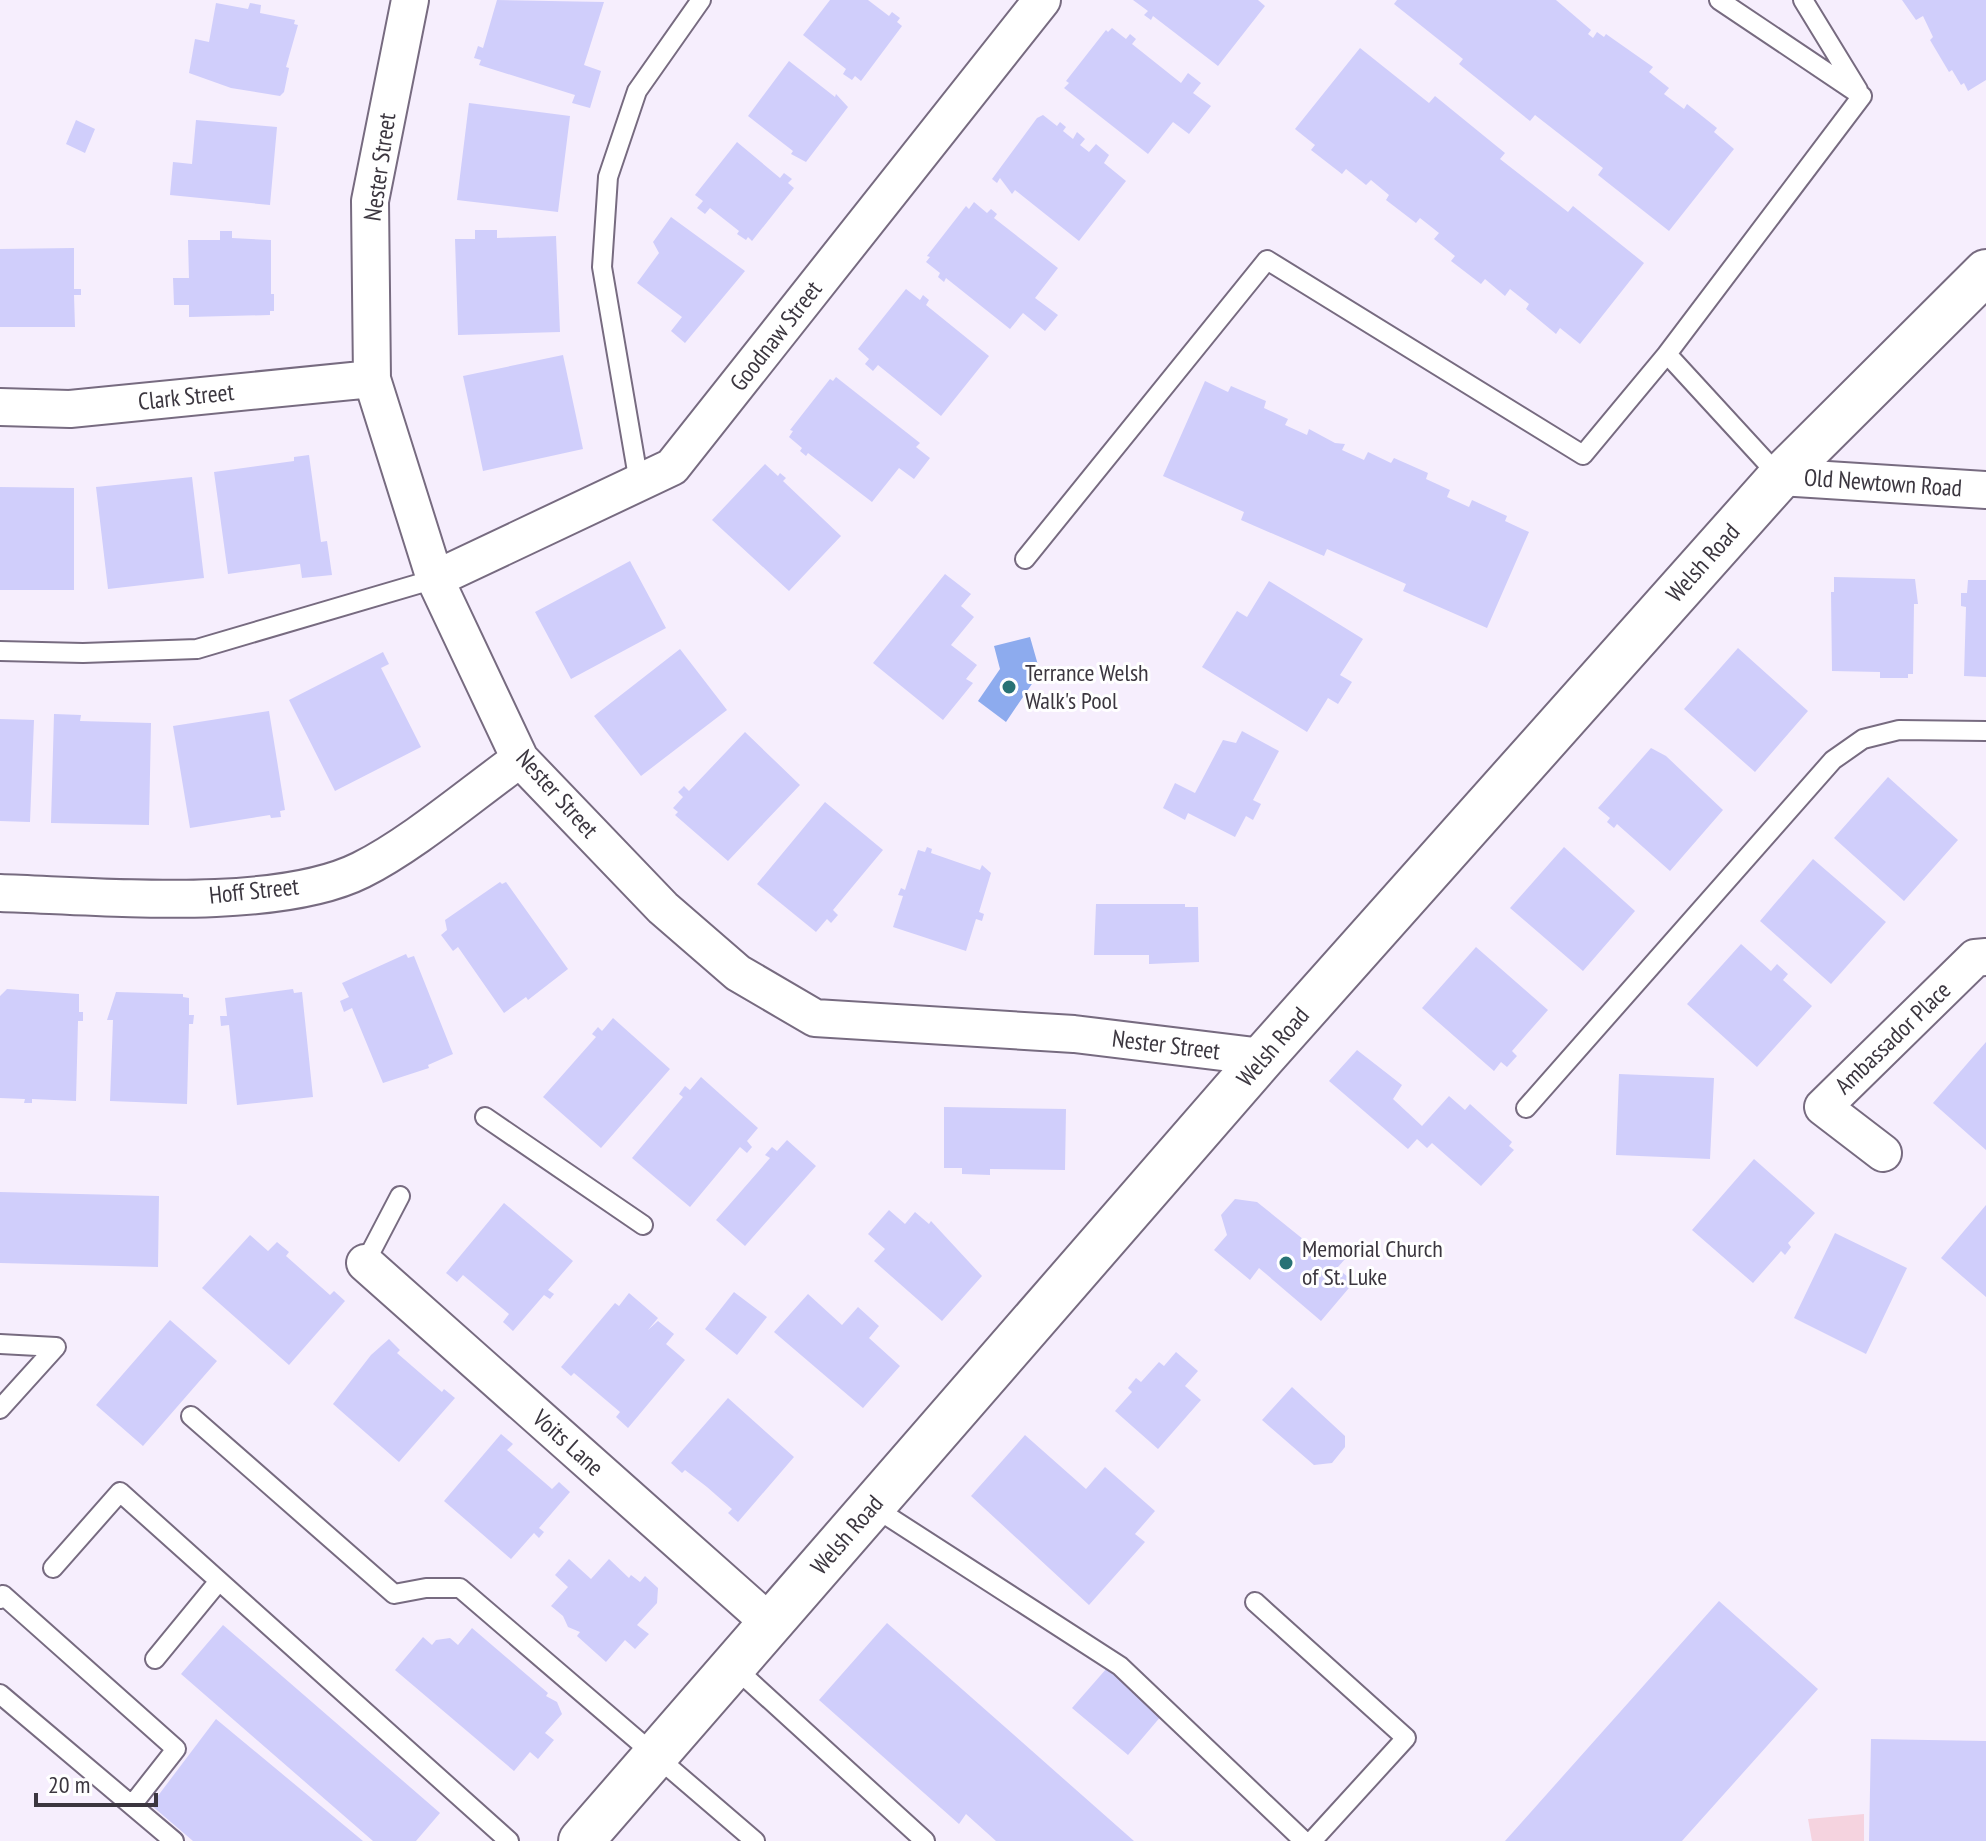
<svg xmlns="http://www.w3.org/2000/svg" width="1986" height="1841" font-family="'PT Sans Narrow',sans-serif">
  <rect width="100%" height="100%" fill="#f6eefd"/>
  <path fill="#f5d3df" d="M1864,1814v27h-52l-4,-22z"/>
  <path fill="#8dabee" d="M1030,637l10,35 -34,50 -28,-21 22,-32 -6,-23z"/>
  <path fill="#d0cefb" d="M497,0l107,2 -20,63 17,6 -11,37 -18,-5 3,-8 -96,-30 2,-5 -7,-2 4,-12 5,2z
    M830,0h38l21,16 3,-4 8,6 -3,4 5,4 -41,55 -6,-5 -3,4 -9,-6 3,-5 -43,-34z
    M1133,0h125l7,6 -47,60 -65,-50 -2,4 -7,-5 4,-4z
    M1397,0h159l35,30 -3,4 5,4 4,-6 7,5 2,-3 47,33 -4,5 20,16 -5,6 20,15 3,-5 30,24 -3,4 20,17 -65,82 -71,-56 5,-7 -68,-53 -5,6 -71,-57 4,-5 -69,-55z
    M1902,0h84v80l-18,11 -4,-8 -3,2 -9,-15 -3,2 -19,-32 3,-3 -10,-21 -7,4z
    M216,3l32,6 2,-6 11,2 -1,8 35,7 -1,4 4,1 -12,42 3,1 -5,24 -4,4 -49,-8 -42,-15 6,-34 14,3z
    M1112,28l14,11 4,-5 6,5 -4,5 49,39 7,-10 13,10 -8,10 18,13 -22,28 -16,-12 -25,32 -84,-66 5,-5 -3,-2 40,-51 2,2z
    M1360,48l69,55 6,-7 70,57 -5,6 68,53 5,-6 71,57 -64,81 -20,-16 -4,6 -30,-25 3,-5 -19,-15 -5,7 -20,-17 -4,5 -30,-23 4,-5 -21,-17 5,-6 -19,-15 -4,5 -30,-23 3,-5 -18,-15 -5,5 -20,-16 -4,5 -31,-24 4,-5 -20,-16z
    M789,61l46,36 1,-3 12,13 -42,55 -15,-8 2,-3 -45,-35z
    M469,103l101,13 -12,96 -101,-12z
    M1043,115l14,11 3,-4 6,5 -3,4 10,8 4,-7 8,7 -5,6 9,7 7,-8 13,11 -5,8 22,18 -47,60 -64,-51 -3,4 -12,-16 -3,5 -5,-4 45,-61z
    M76,120l19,9 -10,24 -19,-9z
    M196,120l81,7 -7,78 -100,-10 3,-33 19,2z
    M737,142l43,36 4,-5 8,6 -4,4 6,5 -42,53 -4,-4 -2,3 -9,-6 2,-3 -29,-23 -5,6 -8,-6 6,-7 -8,-6z
    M974,202l13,11 4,-4 6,5 -3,4 64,50 -23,30 23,17 -13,16 -22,-18 -13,16 -64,-51 -2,4 -6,-5 2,-4 -14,-11 4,-5 -3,-1 39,-50 3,3z
    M671,217l74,54 -60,72 -14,-12 11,-14 -45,-34 22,-30 -6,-11z
    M475,230h22v8l59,-2 4,96 -102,3 -3,-96h20z
    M220,231h12v7l39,2v54h3v17h-4v4l-81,2v-12h-15l-1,-27h16l-1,-38h32z
    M74,248v41h7v6h-7l1,32h-75v-78z
    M906,289l14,11 3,-5 6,5 -3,5 63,51 -48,60 -63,-51 -5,6 -8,-7 4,-5 -11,-10z
    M563,355l20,94 -100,22 -20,-95z
    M836,377l84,66 -4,4 14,11 -16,21 -15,-11 -27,34 -64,-49 -2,3 -6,-5 2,-3 -13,-11 4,-6 -3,-1 40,-51 3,2z
    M1205,381l23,11 3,-6 35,15 -2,7 24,11 -3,6 22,10 2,-6 26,14 10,1 -3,6 22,10 4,-8 23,11 3,-5 34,15 -2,6 24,11 -3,7 22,10 3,-7 35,16 -2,5 24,11 -42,96 -84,-37 3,-7 -79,-35 -3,7 -83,-36 3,-8 -81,-36z
    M309,455l12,87 6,-1 5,34 -30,3 -2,-14 -72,10 -14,-102 80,-11v-4z
    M765,464l13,12 2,-3 6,5 -3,3 58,55 -52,55 -77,-71z
    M192,477l12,101 -96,11 -12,-102z
    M0,487l74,1v102h-74z
    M630,561l36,67 -95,51 -36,-67z
    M945,574l26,20 -10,12 13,11 -23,28 26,20 -11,14 7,4 -30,37 -70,-57z
    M1834,577l81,2 3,25h-4l-1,70h-5v4h-28v-6l-48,-1 -1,-79h3z
    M1968,580h18v97l-22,-1 2,-69 -5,-1v-13h6z
    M1269,581l94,58 -23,36 12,7 -14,22 -10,-6 -21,34 -105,-65 35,-56 10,6z
    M1738,648l70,63 -53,61 -71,-63z
    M680,649l47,61 -86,66 -47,-60z
    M383,652l6,12 -8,4 40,79 -86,44 -46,-91z
    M269,711l16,99 -5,1 1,6 -10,1 -1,-3 -80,13 -17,-102z
    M54,714l27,1 -1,6 71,2 -2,102 -98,-2z
    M0,719l34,1 -4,102 -30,-1z
    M1242,731l37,20 -26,49 8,4 -8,16 -7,-4 -11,21 -47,-24 -3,7 -22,-12 12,-25 20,10 28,-53 13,3z
    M745,732l55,53 -72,76 -53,-46 3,-3 -5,-4 10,-11 -5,-5 6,-6 5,5z
    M1651,748l15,8 57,54 -53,61 -53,-47 -3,4 -7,-6 3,-4 -12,-10z
    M1888,777l70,63 -54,61 -70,-63z
    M825,802l58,48 -50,60 5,5 -7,8 -4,-4 -11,13 -59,-48z
    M927,847l5,2 -1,4 49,17 2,-5 9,8 -12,39 5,2 -2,7 -6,-2 -10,32 -73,-24 10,-31 -5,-1 3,-7 4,2 13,-40 7,2z
    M1564,847l71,64 -52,60 -73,-63z
    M1813,859l73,63 -55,62 -71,-63z
    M500,882l2,2 4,-2 62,87 -40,31 -2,-3 -22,16 -46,-66 -5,4 -12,-16 6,-5 -2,-10z
    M1096,904h89v3h13l1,55 -50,2v-9h-55z
    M1741,944l30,27 6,-7 11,10 -5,6 29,26 -55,61 -70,-63z
    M1476,947l72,63 -36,41 5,5 -10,11 -6,-5 -7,9 -72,-63z
    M406,954l2,4 6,-2 39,98 -25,11 1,3 -46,15 -31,-75 -8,4 -4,-11 9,-4 -7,-14z
    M7,989l72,5v18h4v9h-5l-2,80 -44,-2v4h-8l1,-4 -25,-1v-102z
    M293,989l1,4 8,-1 11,105 -76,8 -8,-80 -8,1 -1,-10h7l-2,-18z
    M116,992l67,2v3l6,1v17h5l-1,9h-4l-2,80 -77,-3 3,-81h-6z
    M613,1018l57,51 -69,79 -58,-51 53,-60 -4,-3 6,-7 4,4z
    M1986,1042v108l-53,-47z
    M1357,1050l45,35 -9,14 29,27 27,-30 16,14 5,-6 42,38 -3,4 5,4 -33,36 -49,-43 -5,5 -10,-9 -9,10 -79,-68z
    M1619,1074l95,4 -4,81 -94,-4z
    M701,1077l57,51 -11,13 5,6 -5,6 -7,-6 -50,60 -58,-49 51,-61 -4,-3 6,-8 5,4z
    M944,1107l122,2 -1,61 -75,-1v6l-28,-1v-6h-18z
    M787,1140l29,26 -71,80 -29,-26 54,-62 -5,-3 7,-8 5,4z
    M1754,1159l61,54 -27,30 3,4 -6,8 -4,-4 -28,32 -61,-53z
    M0,1192l159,4 -1,71 -158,-4z
    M1235,1199l22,3 62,50 8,-10 19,16 -9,10 17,14 -33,39 -62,-53 -9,12 -36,-30 13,-15 -6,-20z
    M504,1203l69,58 -25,29 6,4 -4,5 -6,-4 -31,36 -10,-9 6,-8 -46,-39 -6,7 -11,-9z
    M1986,1205v92l-45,-39z
    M889,1210l16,14 10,-12 14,12 2,-3 51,55 -40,45 -68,-60 11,-12 -17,-15z
    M1835,1233l72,35 -41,86 -72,-36z
    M250,1235l18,16 9,-9 12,10 -3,4 44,39 4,-4 11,10 -56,64 -87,-77z
    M734,1292l33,25 -30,38 -32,-26z
    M629,1293l29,25 -10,12 10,-9 16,13 -8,10 19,16 -57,68 -12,-11 4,-5 -46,-39 -3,3 -10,-9 54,-64 4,3z
    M808,1294l34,31 16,-18 21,19 -10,12 31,28 -37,42 -89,-76z
    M170,1320l47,41 -74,85 -47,-41z
    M389,1339l11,11 -3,3 45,39 2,-3 11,9 -56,64 -66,-58 38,-49z
    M1176,1352l22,19 -13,15 16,14 -43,49 -43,-38 17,-19 -4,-4 8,-10 5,4 18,-20 5,4z
    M1292,1387l53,49v11l-13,16 -18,2 -52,-45z
    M728,1398l66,59 -56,65 -10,-9 4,-4 -25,-22 -22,-17 -3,3 -11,-10z
    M501,1434l12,10 -6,6 45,39 7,-7 11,10 -31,36 5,4 -5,6 -5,-5 -23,26 -67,-58z
    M1025,1435l61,54 19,-22 50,44 -20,23 10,8 -56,63 -118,-109z
    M569,1559l22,20 18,-20 20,19 2,-3 9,7 5,-6 13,12 -1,15 -20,22 12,9 -14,15 -10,-9 -19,22 -29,-26 3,-4 -12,-5 -5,-11 -12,-10 17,-19 -13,-12z
    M1719,1601l99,88 -136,152h-177z
    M887,1623l247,218h-138l-30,-27 -7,10 -140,-124z
    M223,1625l217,188 -24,28h-43l-192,-167z
    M472,1628l76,65 -2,3 11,6 5,12 -17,19 9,7 -16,19 -8,-7 -16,19 -119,-101 28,-33 9,8 4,-5 14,-2 8,7z
    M1107,1668l55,47 -34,40 -56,-47z
    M216,1719l147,122h-170l-42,-36z
    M1871,1739l115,2v100h-117z"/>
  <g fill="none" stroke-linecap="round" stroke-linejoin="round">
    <g stroke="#776b80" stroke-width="22">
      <path id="lane" d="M1719,0l143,96
        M1803,0l55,90
        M1667,354l195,-258
        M639,483l-37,-216 6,-90 29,-86 64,-91
        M1025,559l242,-299 316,195 84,-101 113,123
        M0,651l83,2 114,-4 238,-70
        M1526,1108l307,-348 30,-21 36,-9 87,1
        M485,1117l158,108
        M365,1263l35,-67
        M0,1344l56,3 -56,62
        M191,1416l203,178 32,-6h34l295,253
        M872,1506l248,160 184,175
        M53,1568l67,-76 389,349
        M0,1599l3,-4 173,154 -44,56
        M1255,1602l151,136 -94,103
        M155,1659l64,-78
        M733,1666l192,175
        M0,1694l174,147"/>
    </g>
    <g stroke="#776b80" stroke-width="40">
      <path id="street" d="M410,0l-40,201 2,178 63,200 85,180 143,149 75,65 77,45 259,16 189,23
        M0,407l70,2 302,-30
        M1780,477l206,13
        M435,579l237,-112 370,-467
        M0,893c97,3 275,20 361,-23 52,-26 110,-76 159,-111
        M1883,1153l-60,-46 152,-149 11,-1
        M365,1263l405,360"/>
    </g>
    <g stroke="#776b80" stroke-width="48">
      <path id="secondary" d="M581,1841l682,-784 517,-580 206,-205"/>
    </g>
    <use href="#lane" stroke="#fff" stroke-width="18"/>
    <use href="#street" stroke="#fff" stroke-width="36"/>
    <use href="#secondary" stroke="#fff" stroke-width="44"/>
  </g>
  <g fill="#287275" stroke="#fff" stroke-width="3">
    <circle cx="1009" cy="687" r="8"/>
    <circle cx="1286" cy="1263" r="8"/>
  </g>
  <g text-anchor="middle" stroke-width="6" stroke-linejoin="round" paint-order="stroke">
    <g font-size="24" fill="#3b363f" stroke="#fff">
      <text transform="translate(380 167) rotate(-82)" y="8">Nester Street</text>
      <text transform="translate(776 336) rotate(-52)" y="8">Goodnaw Street</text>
      <text transform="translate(186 397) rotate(-6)" y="8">Clark Street</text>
      <text transform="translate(1883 483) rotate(4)" y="8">Old Newtown Road</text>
      <text transform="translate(1703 563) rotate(-48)" y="8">Welsh Road</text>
      <text transform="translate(557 794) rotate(48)" y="8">Nester Street</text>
      <text transform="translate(254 891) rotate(-6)" y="8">Hoff Street</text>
      <text transform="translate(1893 1038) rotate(-44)" y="8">Ambassador Place</text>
      <text transform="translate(1166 1045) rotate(7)" y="8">Nester Street</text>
      <text transform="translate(1273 1047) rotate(-49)" y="8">Welsh Road</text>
      <text transform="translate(568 1443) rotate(42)" y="8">Voits Lane</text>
      <text transform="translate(847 1535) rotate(-49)" y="8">Welsh Road</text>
    </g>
    <g font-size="24" fill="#3b363f" stroke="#fff" text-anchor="start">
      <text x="1025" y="681">Terrance Welsh<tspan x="1025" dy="28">Walk's Pool</tspan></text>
      <text x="1302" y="1257">Memorial Church<tspan x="1302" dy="28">of St. Luke</tspan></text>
    </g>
  </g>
  <path d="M36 1793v12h120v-12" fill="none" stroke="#3b363f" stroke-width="4"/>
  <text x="48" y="1793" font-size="24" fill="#3b363f" stroke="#ffffff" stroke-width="6" paint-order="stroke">20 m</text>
</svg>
